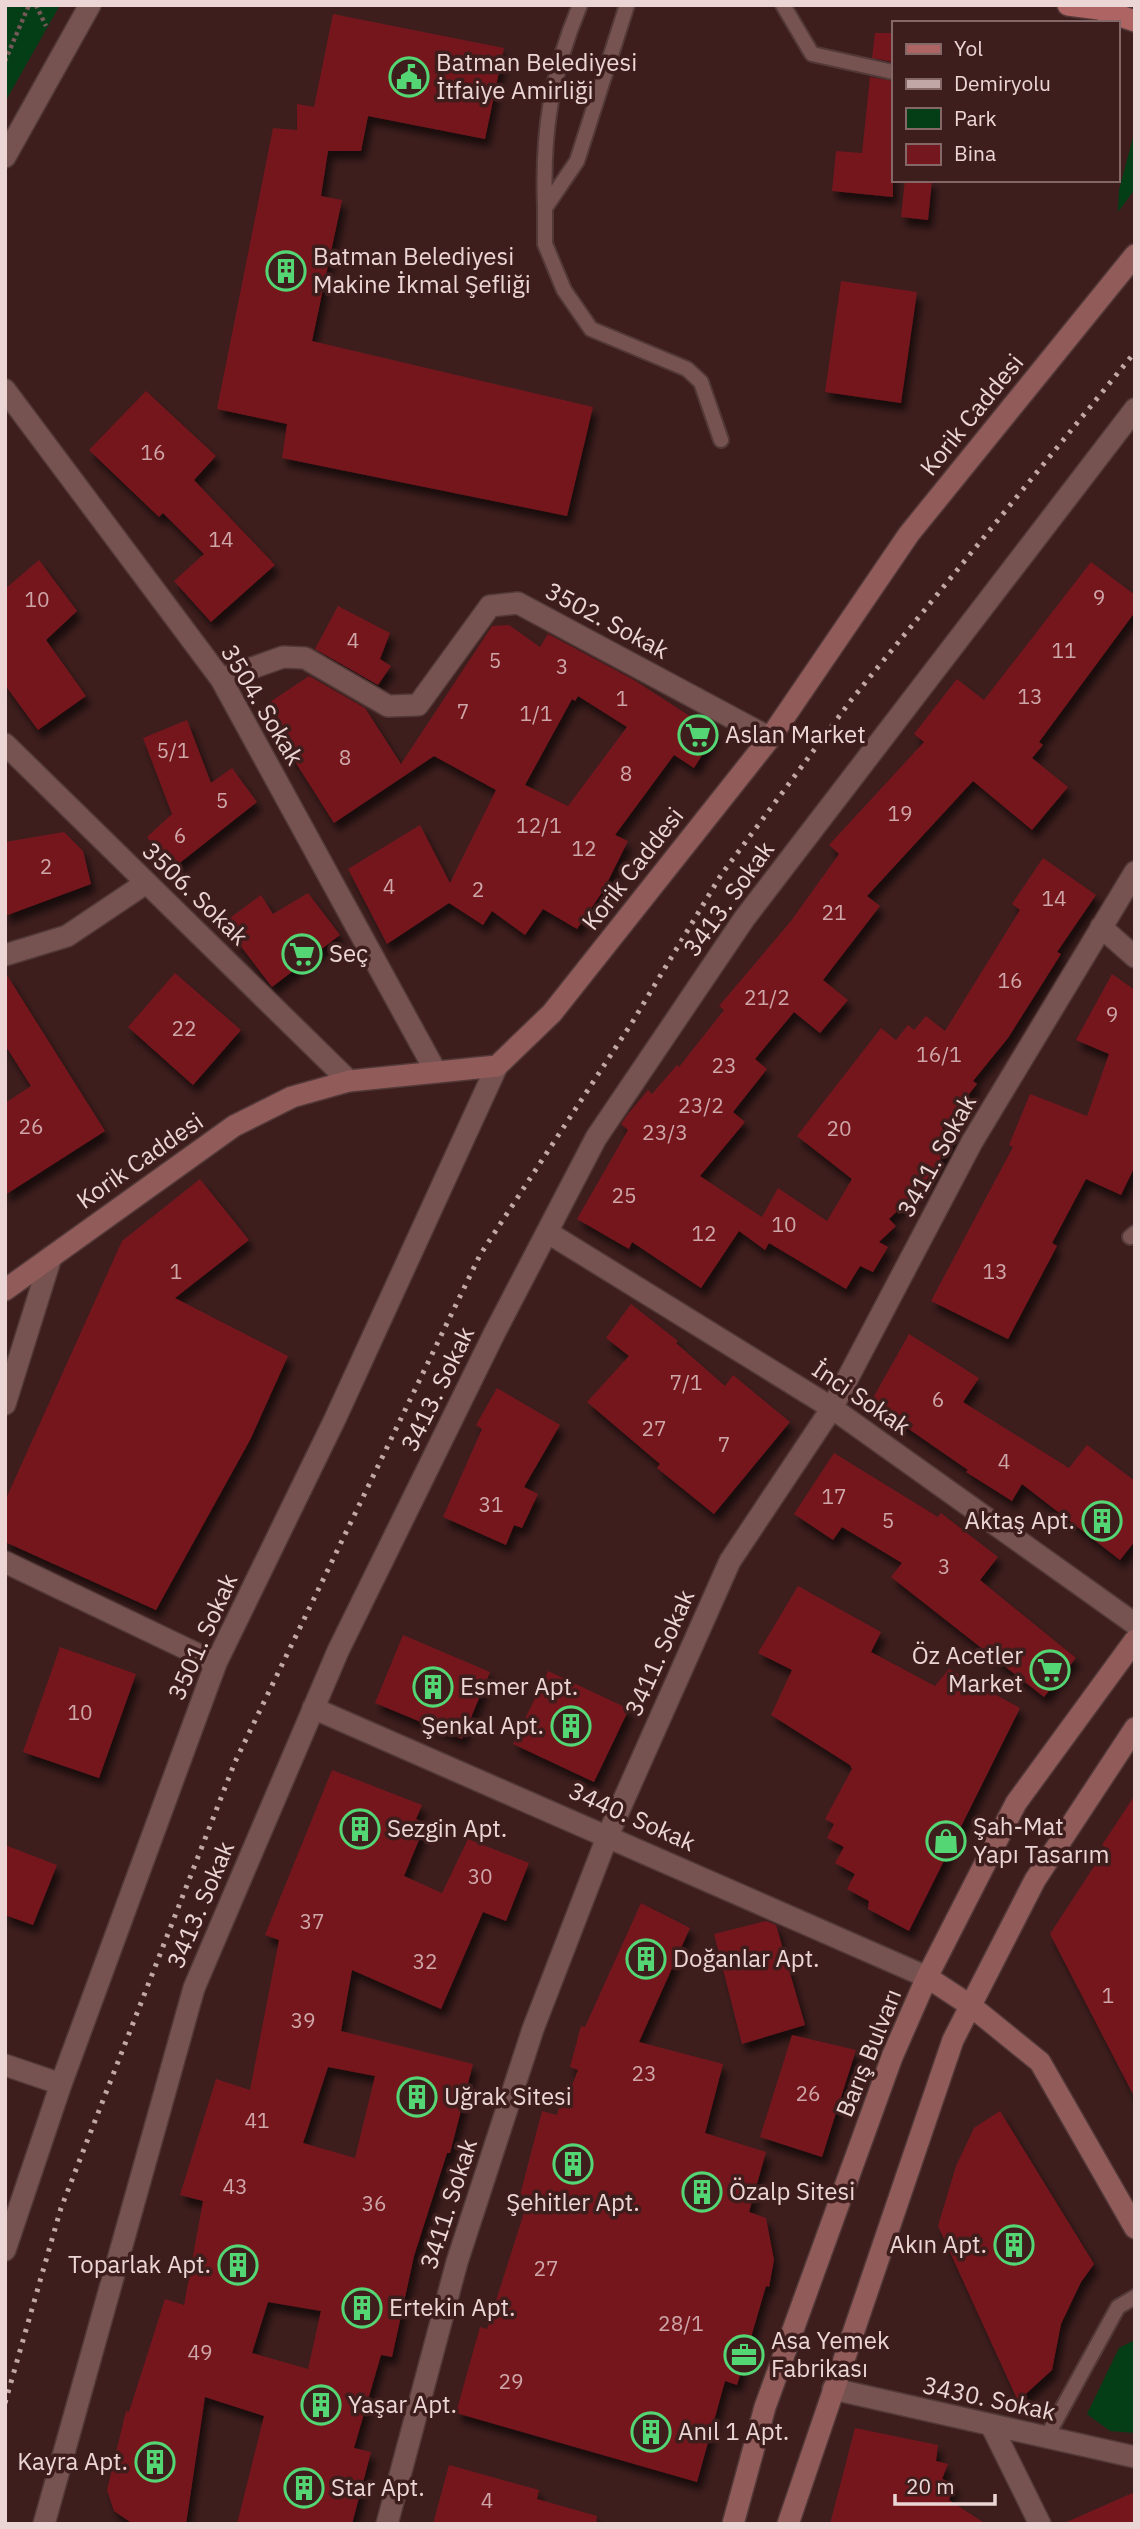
<svg xmlns="http://www.w3.org/2000/svg" width="1140" height="2529" font-family="'IBM Plex Sans',sans-serif">
  <defs>
    <filter id="shadow"><feDropShadow dx="4.5" dy="8" stdDeviation="3.5" flood-color="#0009"/></filter>
  </defs>
  <rect width="100%" height="100%" fill="#3d1e1d"/>
  <path fill="#033e16" d="M5,5h55l-55,97z
    M1135,130v59l-17,23 1,-22z
    M1135,2340v93l-25,-2 -23,-17 32,-66z"/>
  <path fill="#74171f" fill-rule="evenodd" filter="url(#shadow)" d="M333,14l171,34 -19,91 -117,-23 -7,35h-33l-7,45 21,4 -30,141 281,66 -26,109 -285,-58 5,-34 -70,-15 56,-281 24,2v-26l17,3z
    M875,33h18v29l-21,-4z
    M870,77l23,4v116l-61,-6 4,-40 26,2z
    M905,180h27l-4,40 -27,-3z
    M841,281l76,11 -16,111 -76,-11z
    M146,391l70,65 -22,24 81,85 -64,57 -37,-41 30,-27 -41,-41 -4,4 -70,-67z
    M39,560l38,51 -31,29 40,56 -48,34 -33,-45v-96z
    M1091,562l44,33v17l-96,130 4,3 -11,13 36,29 -36,43 -59,-49 -106,115 13,10 -57,74 25,20 -28,33 -26,-21 -39,47 12,10 -34,43 12,10 -45,54 62,41 16,-29 49,33 25,-42 -55,-43 84,-108 15,12 12,-15 6,5 12,-14 19,15 75,-121 -8,-6 31,-46 53,37 -39,57 4,2 -53,84 -35,43 4,3 -35,44 14,9 -36,52 -31,30 7,7 -17,16 9,5 -15,25 -13,-6 -14,23 -77,-46 -4,7 -26,-19 -38,57 -69,-46 -3,7 -52,-30 51,-89 -7,-6 7,-10 20,-24 4,4 25,-29 2,2 45,-57 -5,-4 72,-85 48,-67 -10,-9 95,-103 -10,-8 43,-55 27,21z
    M338,606l52,27 -10,26 11,7 -13,19 -63,-36z
    M509,625l31,22 8,-13 86,46 82,53 -22,35 -20,-13 -59,80 13,6 -25,50 -26,38 -34,-20 -18,26 -33,-24 -9,14 -34,-22 -62,41 -39,-75 72,-44 30,58 46,-93 -62,-34 -100,67 -73,-115 48,-32 56,32 36,56 91,-138zM578,696l49,31 -59,79 -43,-21 47,-86 3,2z
    M187,720l24,63 21,-15 25,34 -85,67 -25,-32 25,-23 -29,-76z
    M64,832l19,19 8,33 -86,32v-74z
    M308,893l32,42 -68,52 -49,-64 38,-28 12,19z
    M5,972l100,159 -100,64v-92l26,-17 -26,-41z
    M175,973l66,57 -48,55 -65,-58z
    M1112,974l23,16v176l-14,29 -35,-16 -34,64 5,3 -49,93 -77,-38 82,-154 -4,-2 21,-51 57,22 22,-62 -33,-14z
    M200,1179l49,61 -74,58 113,58 -38,84 -94,170 -151,-68v-41l117,-260z
    M631,1304l47,37 -2,2 49,43 8,-11 57,47 -76,92 -57,-46 3,-4 -73,-62 42,-46 -23,-18z
    M909,1334l70,44 -16,24 106,66 18,-23 48,36v60l-15,19 -98,-76 -10,17 -46,-29 2,-2 -68,-47 -31,-18z
    M497,1388l63,37 -36,62 14,7 -16,34 -8,-3 -8,20 -63,-28 39,-88 -6,-4z
    M834,1453l104,64 3,-4 57,44 -18,23 96,78 -32,39 -153,-120 11,-14 -60,-36 -9,13 -39,-26z
    M798,1586l83,46 -10,20 64,34 14,-17 71,39 -111,223 -41,-22 1,-8 -22,-12 8,-15 -20,-11 9,-16 -17,-9 7,-14 -9,-5 27,-50 -2,-4 -79,-50 21,-45 -34,-17z
    M403,1635l87,37 -28,67 -87,-36z
    M60,1647l76,27 -37,104 -76,-26z
    M548,1671l81,38 -35,73 -81,-38z
    M332,1770l90,35 -6,14 10,4 -22,53 38,17 26,-54 61,24 -23,58 -23,-9 -42,97 -89,-39 -11,61 132,33 -23,89h-3l-33,103 -22,101 -11,-2 -27,93 17,4 -19,72h-115l27,-108 -59,-19 -19,127h-53l-19,-13 -7,-21 19,-79 3,1 36,-113 19,6 19,-104 -23,-6 36,-116 34,11 29,-150 -14,-5zM328,2067l47,9 -20,82 -52,-15zM268,2302l53,9 -13,58 -56,-16z
    M1135,1795v303l-85,-164 56,-86 -4,-3z
    M5,1845l52,20 -24,60 -28,-10z
    M641,1903l49,25 -51,114 84,22 -18,69 61,19 -17,60 17,6 8,42 -5,27 -3,-1 -29,99 -12,-4 -28,101 -241,-69 24,-86 7,2 42,-132 -9,-2 22,-84 15,4 7,-28 7,1 7,-18 -8,-3 11,-41 4,1z
    M766,1921l10,4 29,100 -63,19 -28,-110z
    M792,2035l64,15 -34,107 -62,-20z
    M1000,2111l94,153 -13,18 -20,42 -9,46 -34,31 -80,-175 18,-60 18,-38z
    M855,2428l83,17 -2,16 12,3 -6,15 13,5 -6,16 37,24h-156z
    M449,2465l90,25 -2,9 60,17 -1,8h-163z
    M1135,2492v32h-73z"/>
  <g fill="none" stroke-linecap="round" stroke-linejoin="round">
    <g stroke="#523938" stroke-width="18">
      <path id="lane" d="M580,5c-29,69 -38,128 -35,203l32,-47 50,-156
        M783,5l29,49 81,18
        M545,208v36l19,46 27,39 96,40 14,13 20,58
        M1130,1237l5,-4
        M1046,2438l72,-131 17,-10"/>
    </g>
    <g stroke="#523938" stroke-width="24">
      <path id="street" d="M5,157l85,-152
        M5,390l216,289 215,393
        M221,679l62,-22 22,1 83,48 30,-1 72,-99 28,-3 252,135
        M5,744l344,337
        M1101,927l34,30
        M5,955l62,-19 79,-53
        M547,1232l285,176 303,216
        M5,1404l46,-147
        M5,1562l211,101
        M313,1708l614,269
        M5,2065l56,19
        M5,2250l56,-166 155,-421 119,-244 162,-353
        M833,2389l302,68
        M992,2427l48,97
        M44,2524l150,-536 144,-337 156,-317 102,-196 148,-219 391,-510
        M387,2524l70,-262 76,-233 75,-194 122,-274 102,-153 140,-266 163,-270"/>
    </g>
    <g stroke="#523938" stroke-width="24">
      <path id="secondary" d="M5,1290l229,-164 58,-29 57,-16 148,-15 55,-53 218,-275 139,-204 226,-279
        M927,1977l44,29 69,56 95,166
        M733,2524l32,-117 127,-350 35,-80 89,-174 119,-163
        M788,2524l165,-484 82,-160 100,-152"/>
    </g>
    <g stroke="#523938" stroke-width="24">
      <path id="primary" d="M1068,5l31,4 36,12"/>
    </g>
    <path stroke="#745857" stroke-width="4.5" stroke-dasharray="3.5 3.5" stroke-linecap="butt" d="M36,5l10,21
      M5,61l24,-56"/>
    <use href="#lane" stroke="#765351" stroke-width="14"/>
    <use href="#street" stroke="#765351" stroke-width="21"/>
    <use href="#secondary" stroke="#915b5a" stroke-width="21"/>
    <use href="#primary" stroke="#ad6462" stroke-width="21"/>
    <path stroke="#c1a8a7" stroke-width="5" stroke-dasharray="3.5 7" stroke-linecap="butt" d="M5,2403l56,-195 174,-446 245,-507 153,-234 88,-146 131,-176 283,-347"/>
  </g>
  <defs>
    <g id="civic-ring" transform="scale(2.0125)"><circle r="9.5" fill="#3d1e1d" stroke="#53d673" stroke-width="1.5"/><path d="M-.6-6.5H3V-4.5H.6V-3L4-1V1h2V6H-6V1h2V-1L-.6-3ZM-1.2 2.5V6h2.4V2.5Z" fill="#53d673"/></g>
    <g id="building-ring" transform="scale(2.0125)"><circle r="9.5" fill="#3d1e1d" stroke="#53d673" stroke-width="1.5"/><path d="M-4-6H4V6H1V3H-1V6H-4ZM-2.5-4.3h1.7v1.8h-1.7ZM.8-4.3h1.7v1.8H.8ZM-2.5-1h1.7V.8h-1.7ZM.8-1h1.7V.8H.8Z" fill="#53d673"/></g>
    <g id="supermarket-ring" transform="scale(2.0125)"><circle r="9.5" fill="#3d1e1d" stroke="#53d673" stroke-width="1.5"/><path d="M-6-5.5h2.5l.6 2H6L4.5 2H-2.5L-4.4-4H-6ZM-1.5 3.2a1.3 1.3 0 1 0 .1 0ZM3 3.2a1.3 1.3 0 1 0 .1 0Z" fill="#53d673"/></g>
    <g id="shop-ring" transform="scale(2.0125)"><circle r="9.5" fill="#3d1e1d" stroke="#53d673" stroke-width="1.5"/><path d="M-5-2.5h2.3a2.7 3.5 0 0 1 5.4 0H5L5.5 6h-11ZM-1.5-2.5h3a1.5 2.3 0 0 0-3 0Z" fill="#53d673"/></g>
    <g id="office-ring" transform="scale(2.0125)"><circle r="9.5" fill="#3d1e1d" stroke="#53d673" stroke-width="1.5"/><path d="M-6-3h4V-5.5h4V-3h4V5H-6ZM-1-4.5V-3h2v-1.5ZM-6 0V1H6V0Z" fill="#53d673"/></g>
  </defs>
  <g fill-rule="evenodd">
    <use href="#civic-ring" x="409" y="77"/>
    <use href="#building-ring" x="286" y="271"/>
    <use href="#supermarket-ring" x="698" y="735"/>
    <use href="#supermarket-ring" x="302" y="954"/>
    <use href="#building-ring" x="1102" y="1521"/>
    <use href="#supermarket-ring" x="1050" y="1670"/>
    <use href="#building-ring" x="433" y="1687"/>
    <use href="#building-ring" x="571" y="1726"/>
    <use href="#building-ring" x="360" y="1829"/>
    <use href="#shop-ring" x="946" y="1841"/>
    <use href="#building-ring" x="646" y="1959"/>
    <use href="#building-ring" x="417" y="2097"/>
    <use href="#building-ring" x="573" y="2164"/>
    <use href="#building-ring" x="702" y="2192"/>
    <use href="#building-ring" x="1014" y="2245"/>
    <use href="#building-ring" x="238" y="2265"/>
    <use href="#building-ring" x="362" y="2308"/>
    <use href="#office-ring" x="744" y="2355"/>
    <use href="#building-ring" x="321" y="2405"/>
    <use href="#building-ring" x="651" y="2432"/>
    <use href="#building-ring" x="155" y="2462"/>
    <use href="#building-ring" x="304" y="2488"/>
  </g>
  <g text-anchor="middle" stroke-width="7" stroke-linejoin="round" paint-order="stroke">
    <g font-size="21" fill="#cea6a8">
      <text x="153" y="460">16</text>
      <text x="221" y="547">14</text>
      <text x="1099" y="605">9</text>
      <text x="37" y="607">10</text>
      <text x="353" y="648">4</text>
      <text x="1064" y="658">11</text>
      <text x="495" y="668">5</text>
      <text x="562" y="674">3</text>
      <text x="1030" y="704">13</text>
      <text x="622" y="706">1</text>
      <text x="463" y="719">7</text>
      <text x="536" y="721">1/1</text>
      <text x="173" y="758">5/1</text>
      <text x="345" y="765">8</text>
      <text x="626" y="781">8</text>
      <text x="222" y="808">5</text>
      <text x="900" y="821">19</text>
      <text x="539" y="833">12/1</text>
      <text x="180" y="843">6</text>
      <text x="584" y="856">12</text>
      <text x="46" y="874">2</text>
      <text x="389" y="894">4</text>
      <text x="478" y="897">2</text>
      <text x="1054" y="906">14</text>
      <text x="834" y="920">21</text>
      <text x="1010" y="988">16</text>
      <text x="767" y="1005">21/2</text>
      <text x="1112" y="1022">9</text>
      <text x="184" y="1036">22</text>
      <text x="939" y="1062">16/1</text>
      <text x="724" y="1073">23</text>
      <text x="701" y="1113">23/2</text>
      <text x="31" y="1134">26</text>
      <text x="839" y="1136">20</text>
      <text x="665" y="1140">23/3</text>
      <text x="624" y="1203">25</text>
      <text x="784" y="1232">10</text>
      <text x="704" y="1241">12</text>
      <text x="176" y="1279">1</text>
      <text x="995" y="1279">13</text>
      <text x="686" y="1390">7/1</text>
      <text x="938" y="1407">6</text>
      <text x="654" y="1436">27</text>
      <text x="724" y="1452">7</text>
      <text x="1004" y="1469">4</text>
      <text x="834" y="1504">17</text>
      <text x="491" y="1512">31</text>
      <text x="888" y="1528">5</text>
      <text x="944" y="1574">3</text>
      <text x="80" y="1720">10</text>
      <text x="480" y="1884">30</text>
      <text x="312" y="1929">37</text>
      <text x="425" y="1969">32</text>
      <text x="1108" y="2003">1</text>
      <text x="303" y="2028">39</text>
      <text x="644" y="2081">23</text>
      <text x="808" y="2101">26</text>
      <text x="257" y="2128">41</text>
      <text x="235" y="2194">43</text>
      <text x="374" y="2211">36</text>
      <text x="546" y="2276">27</text>
      <text x="681" y="2331">28/1</text>
      <text x="200" y="2360">49</text>
      <text x="511" y="2389">29</text>
      <text x="487" y="2508">4</text>
    </g>
    <g font-size="24" fill="#ecd6d5" stroke="#3d1e1d" text-anchor="start">
      <text x="436" y="71">Batman Belediyesi<tspan x="436" dy="28">İtfaiye Amirliği</tspan></text>
      <text x="313" y="265">Batman Belediyesi<tspan x="313" dy="28">Makine İkmal Şefliği</tspan></text>
      <text x="725" y="743">Aslan Market</text>
      <text x="329" y="962">Seç</text>
      <text x="1075" y="1529" text-anchor="end">Aktaş Apt.</text>
      <text x="1023" y="1664" text-anchor="end">Öz Acetler<tspan x="1023" dy="28">Market</tspan></text>
      <text x="460" y="1695">Esmer Apt.</text>
      <text x="544" y="1734" text-anchor="end">Şenkal Apt.</text>
      <text x="973" y="1835">Şah-Mat<tspan x="973" dy="28">Yapı Tasarım</tspan></text>
      <text x="387" y="1837">Sezgin Apt.</text>
      <text x="673" y="1967">Doğanlar Apt.</text>
      <text x="444" y="2105">Uğrak Sitesi</text>
      <text x="729" y="2200">Özalp Sitesi</text>
      <text x="573" y="2211" text-anchor="middle">Şehitler Apt.</text>
      <text x="987" y="2253" text-anchor="end">Akın Apt.</text>
      <text x="211" y="2273" text-anchor="end">Toparlak Apt.</text>
      <text x="389" y="2316">Ertekin Apt.</text>
      <text x="771" y="2349">Asa Yemek<tspan x="771" dy="28">Fabrikası</tspan></text>
      <text x="348" y="2413">Yaşar Apt.</text>
      <text x="678" y="2440">Anıl 1 Apt.</text>
      <text x="128" y="2470" text-anchor="end">Kayra Apt.</text>
      <text x="331" y="2496">Star Apt.</text>
    </g>
    <g font-size="24" fill="#ecd6d5" stroke="#3d1e1d">
      <text transform="translate(972 415) rotate(-51)" y="8">Korik Caddesi</text>
      <text transform="translate(607 621) rotate(28)" y="8">3502. Sokak</text>
      <text transform="translate(262 705) rotate(59)" y="8">3504. Sokak</text>
      <text transform="translate(633 869) rotate(-52)" y="8">Korik Caddesi</text>
      <text transform="translate(195 894) rotate(44)" y="8">3506. Sokak</text>
      <text transform="translate(729 899) rotate(-54)" y="8">3413. Sokak</text>
      <text transform="translate(937 1156) rotate(-61)" y="8">3411. Sokak</text>
      <text transform="translate(140 1161) rotate(-35)" y="8">Korik Caddesi</text>
      <text transform="translate(438 1389) rotate(-64)" y="8">3413. Sokak</text>
      <text transform="translate(861 1398) rotate(34)" y="8">İnci Sokak</text>
      <text transform="translate(203 1637) rotate(-66)" y="8">3501. Sokak</text>
      <text transform="translate(660 1653) rotate(-66)" y="8">3411. Sokak</text>
      <text transform="translate(632 1817) rotate(24)" y="8">3440. Sokak</text>
      <text transform="translate(201 1905) rotate(-67)" y="8">3413. Sokak</text>
      <text transform="translate(869 2053) rotate(-68)" y="8">Barış Bulvarı</text>
      <text transform="translate(449 2204) rotate(-72)" y="8">3411. Sokak</text>
      <text transform="translate(989 2399) rotate(12)" y="8">3430. Sokak</text>
    </g>
  </g>
  <rect width="1140" height="2529" fill="none" stroke="#ecd6d5" stroke-width="14"/>
  <rect x="892" y="21" width="228" height="161" fill="#3d1e1d" stroke="#836867" stroke-width="2"/>
  <rect x="906" y="44" width="35" height="10" fill="#ad6462" stroke="#836867" stroke-width="2"/>
  <text x="954" y="56" font-size="21" fill="#ecd6d5">Yol</text>
  <rect x="906" y="79" width="35" height="10" fill="#c1a8a7" stroke="#836867" stroke-width="2"/>
  <text x="954" y="91" font-size="21" fill="#ecd6d5">Demiryolu</text>
  <rect x="906" y="108" width="35" height="21" fill="#033e16" stroke="#836867" stroke-width="2"/>
  <text x="954" y="126" font-size="21" fill="#ecd6d5">Park</text>
  <rect x="906" y="144" width="35" height="21" fill="#74171f" stroke="#836867" stroke-width="2"/>
  <text x="954" y="161" font-size="21" fill="#ecd6d5">Bina</text>
  <path d="M895 2494v10h100v-10" fill="none" stroke="#ecd6d5" stroke-width="3.5"/>
  <text x="906" y="2494" font-size="21" fill="#ecd6d5" stroke="#3d1e1d" stroke-width="5" paint-order="stroke">20 m</text>
</svg>
